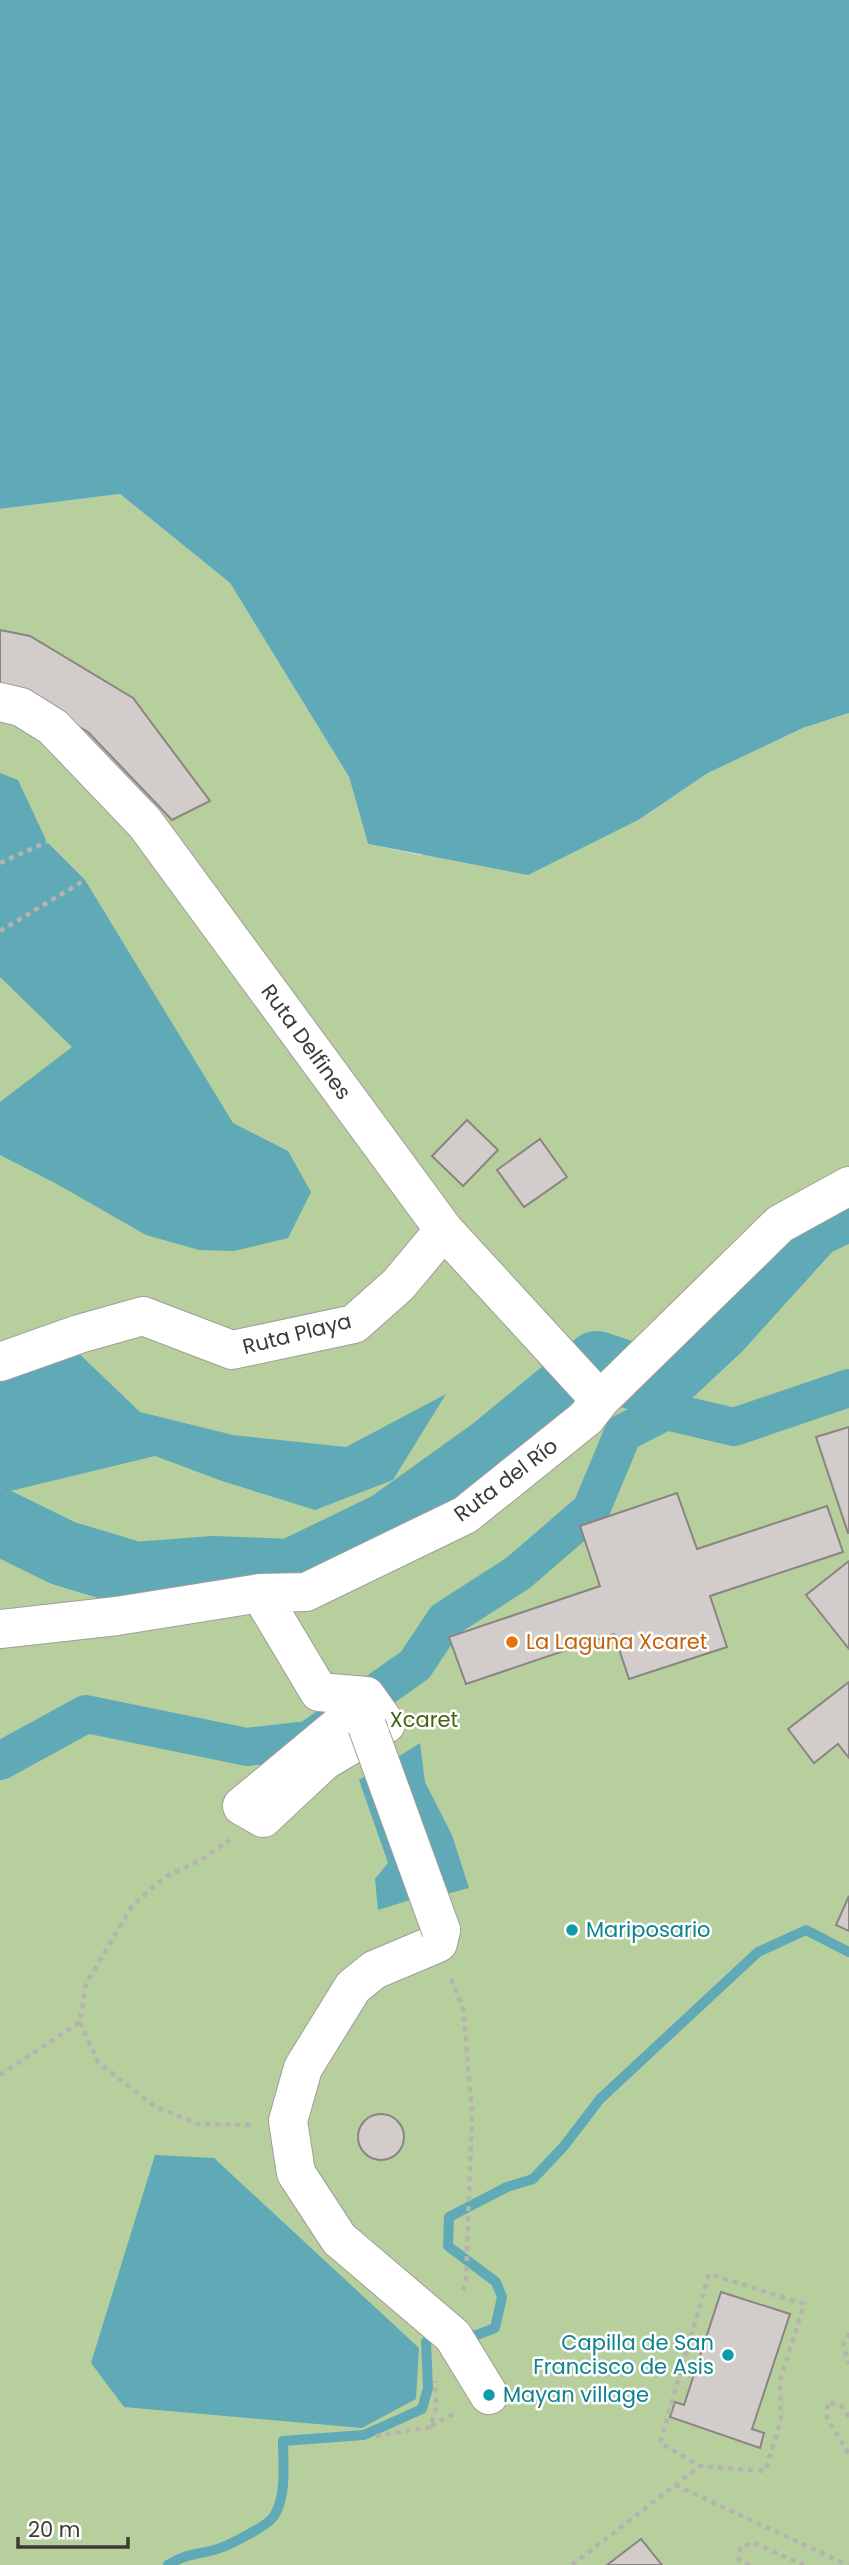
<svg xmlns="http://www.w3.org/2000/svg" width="849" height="2565" font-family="Poppins,sans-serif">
  <rect width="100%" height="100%" fill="#f6f1ef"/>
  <path fill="#b7cf9d" d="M120,494l110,89 119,194 19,67 53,11 219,-36 68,-46 95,-45 46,-15v1852h-849v-2056z"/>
  <path fill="#60aab7" d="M0,0h849v713l-46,15 -95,45 -68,46 -112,56 -160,-31 -19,-67 -119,-194 -110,-89 -120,15z
    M0,773l18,7 29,62 38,38 148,243 55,28 23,41 -23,46 -54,13 -35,-1 -53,-15 -91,-52 -55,-28v-53l72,-55 -72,-70z
    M69,1344l71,68 93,23 113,12 100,-53 -53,86 -78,30 -93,-29 -67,-25 -153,37 -2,-7v-121z
    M420,1743l5,39 27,53 17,53 -22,6 -49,-137z
    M373,1771l50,125 -45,14 -3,-31 13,-16 -29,-83z
    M155,2155l59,3 205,190 -3,51 -54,29 -238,-21 -33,-44z"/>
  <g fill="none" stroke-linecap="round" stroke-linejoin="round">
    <path stroke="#60aab7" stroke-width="10" d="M463,2332l11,4 21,-8 7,-31 -6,-15 -48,-36 1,-29 58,-30 26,-8 31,-33 36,-47 158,-147 48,-22 43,22
      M168,2565c17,-11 27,-10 46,-15 12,-3 54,-24 60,-34 13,-20 9,-53 9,-75l81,-6 58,-26 6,-21 -2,-46 11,-12"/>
    <path stroke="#60aab7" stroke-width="38" d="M0,1761l86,-47 161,33 62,-7 106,-75 30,-45 73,-47 73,-63 32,-77 43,-22 68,16 115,-39"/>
    <path stroke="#60aab7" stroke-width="66" d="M0,1522l63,31 73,22 78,-6 77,3 97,-47 106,-76 103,-85 53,18 22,-10 46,-43 94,-104 37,-18"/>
  </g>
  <path fill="#d2cdcb" stroke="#8a8583" stroke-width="2" d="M0,630l30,6 103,62 77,103 -38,19 -84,-88 -70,-40 -18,-4z
    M467,1120l31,30 -35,36 -31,-30z
    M540,1139l27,38 -43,30 -27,-37z
    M849,1427v106h-1l-32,-96z
    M677,1493l20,56 130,-43 16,46 -133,44 17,51 -98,32 -15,-45 -148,50 -17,-47 151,-51 -20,-60z
    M849,1561v88l-43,-54z
    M849,1682v76l-11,-14 -24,19 -26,-34z
    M849,1896v35l-13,-6z
    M358 2137a23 23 0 1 1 46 0a23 23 0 1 1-46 0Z
    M721,2292l69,22 -38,115 12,4 -4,15 -90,-31 5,-15 9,3z
    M641,2539l21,26h-55z"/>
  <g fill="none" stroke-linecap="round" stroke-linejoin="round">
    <g stroke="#a29c9b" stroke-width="40">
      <path id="street" d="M0,702l21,5 32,20 92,96 299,407 156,170
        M0,1362l79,-28 64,-18 89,34 122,-26 44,-39 46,-55
        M260,1593l59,99 47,4 20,28 -62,37 -61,57 -21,-12 105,-87 20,7
        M0,1629l117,-13 143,-23 46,-1 159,-77 121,-97 14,-18 180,-176 69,-38
        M441,1930l-3,13 -64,27 -21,17 -50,81 -15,53 8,52 43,66 114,97 36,59"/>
    </g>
    <path stroke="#b6b2b0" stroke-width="4.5" stroke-dasharray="5 5" stroke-linecap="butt" d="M0,863l47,-21
      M0,931l85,-51
      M451,1979l12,29 9,105 -6,169 -5,13
      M80,2022l18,40 56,44 44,18 55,1
      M0,2075l80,-53 6,-38 46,-78 33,-29 36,-17 29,-20
      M849,2333l-6,12 6,19
      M849,2417l-7,-11 -14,-4 -1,16 22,36
      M431,2426l26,-14
      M376,2436l54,-9 6,-18 -1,-28
      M675,2485l173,80
      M572,2565l128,-99 65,5 16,-51 -1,-39 24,-77 -95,-30 -49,169 40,23
      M750,2565l-11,-5 1,-13 14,-4 50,22"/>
    <use href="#street" stroke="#fff" stroke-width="38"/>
    <g stroke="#a29c9b" stroke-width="40" stroke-linecap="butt">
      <path id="street-bridge" d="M367,1726l74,204"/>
    </g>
    <use href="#street-bridge" stroke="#fff" stroke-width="38"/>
  </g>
  <circle fill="#e8710a" stroke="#fff" stroke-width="2.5" cx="512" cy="1642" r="7"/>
  <g fill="#0f9aa8" stroke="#fff" stroke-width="2.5">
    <circle cx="572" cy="1930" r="7"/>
    <circle cx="728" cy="2355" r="7"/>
    <circle cx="489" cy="2395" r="7"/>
  </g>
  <g text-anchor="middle" stroke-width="5" stroke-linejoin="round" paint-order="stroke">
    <g font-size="21" fill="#3c3a39" stroke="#fff">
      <text transform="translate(306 1042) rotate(54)" y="7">Ruta Delfines</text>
      <text transform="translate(297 1334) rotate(-14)" y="7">Ruta Playa</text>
      <text transform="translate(506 1480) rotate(-37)" y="7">Ruta del Río</text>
    </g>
    <g font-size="21" fill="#c56008" stroke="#fff" text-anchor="start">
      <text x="526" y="1649">La Laguna Xcaret</text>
    </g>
    <g font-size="21" fill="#446116" stroke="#fff">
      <text x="424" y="1727">Xcaret</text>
    </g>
    <g font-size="21" fill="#0d838f" stroke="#fff" text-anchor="start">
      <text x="586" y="1937">Mariposario</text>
      <text x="714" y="2350" text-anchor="end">Capilla de San<tspan x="714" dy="24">Francisco de Asis</tspan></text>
      <text x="503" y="2402">Mayan village</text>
    </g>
  </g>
  <path d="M18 2537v10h110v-10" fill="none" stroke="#3c3a39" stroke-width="3.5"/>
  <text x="28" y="2537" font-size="21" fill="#3c3a39" stroke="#ffffff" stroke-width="5" paint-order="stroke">20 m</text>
</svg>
